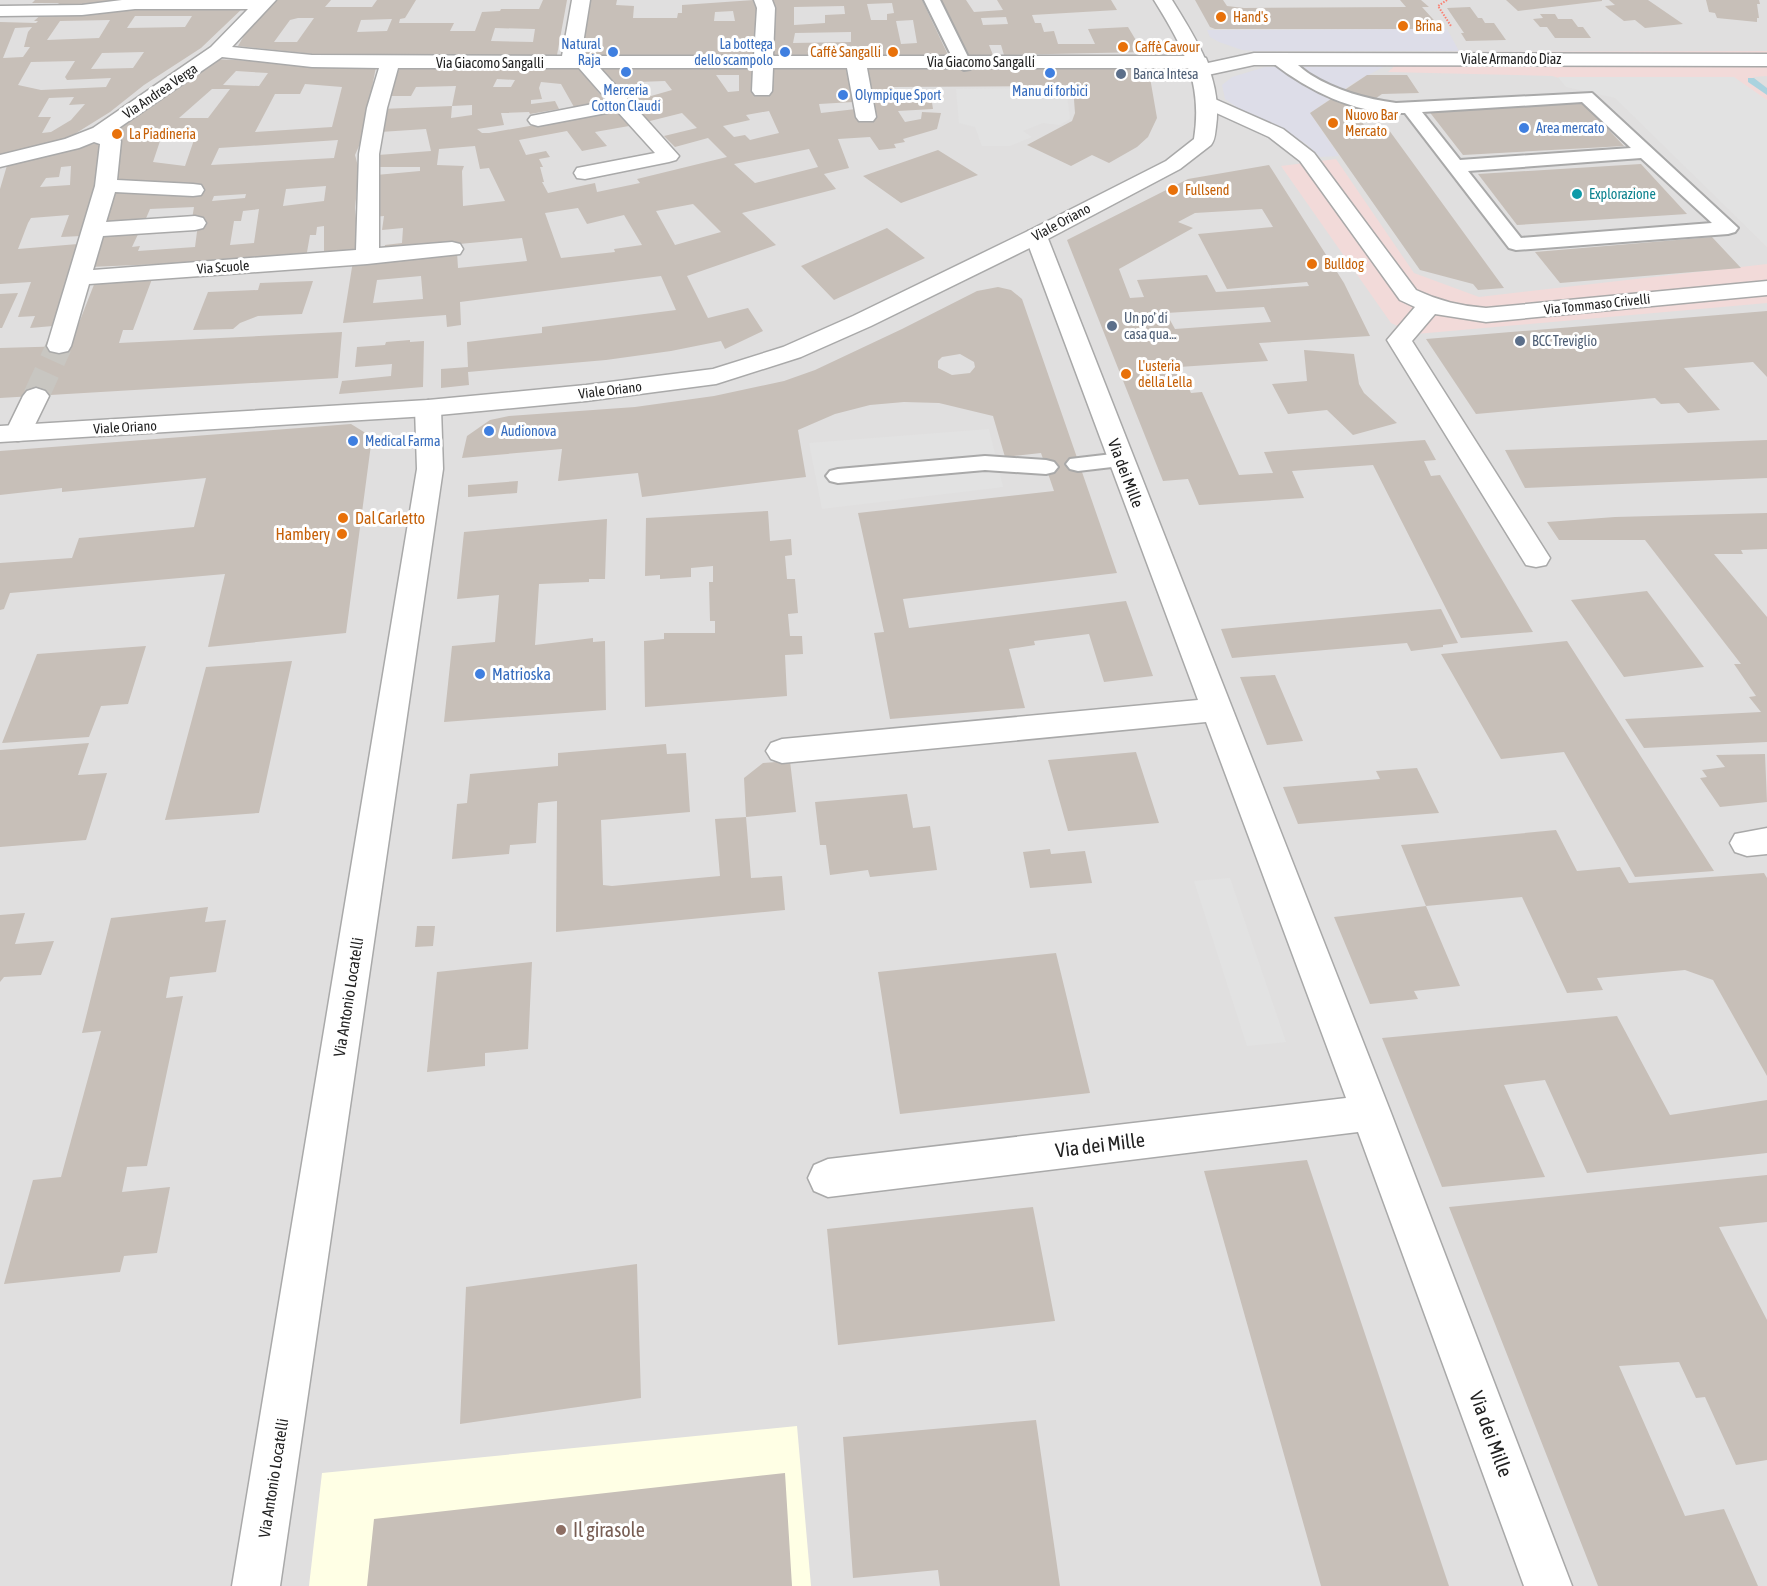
<svg xmlns="http://www.w3.org/2000/svg" width="1767" height="1586" font-family="'Asap Condensed',sans-serif">
  <rect width="100%" height="100%" fill="#f2efe9"/>
  <path fill="#e0dfdf" d="M0,0h1767v1586h-1767z"/>
  <path fill="#f2dad9" d="M1767,51v25l-14,1 14,11v159l-146,-151 -69,-20 -164,-4 22,-20z
    M1336,159l78,114 65,24 288,-33v39l-351,31 -25,-11 -110,-157z"/>
  <path fill="#ffffe5" d="M797,1426l14,160h-502l13,-113z"/>
  <path fill="#e2e2e2" d="M1558,77h176l33,23v147l-152,-149 -49,-11z
    M1066,88l4,31 -10,6 -17,-2 -20,8 9,6 -22,9h-28l-7,-19 -16,-4 -3,-34z
    M989,429l14,58 -181,22 -13,-66z
    M1230,878l56,164 -39,4 -53,-165z"/>
  <path fill="#dddde8" d="M1447,29l12,22h-205l-12,-1 -23,-8 -9,-5 -3,-7z
    M1385,66l-33,18 -42,29 29,43 -19,1 -14,-13 -24,-15 -44,-21 -13,-9 -3,-14 10,-8 33,-10z"/>
  <g fill="none" stroke-linecap="round" stroke-linejoin="round">
    <path fill="#aad3df" fill-rule="evenodd" d="M1748,78h6l13,10v7l-19,-13z"/>
  </g>
  <path fill="#c7bfb8" fill-rule="evenodd" d="M35,0h218l-198,7 4,-4h-27z
    M274,0h57l-6,7h47l5,-7h39l-11,18 -5,1 -1,4h55l-4,8h25l7,-19 18,-1 1,-2h38l4,-9h24l-10,55h-235l-84,-9 15,-26zM298,18h16l-17,24h-23l16,-22zM392,19l-5,12 -30,1 4,-12zM495,28l40,1 -2,13 -42,-1z
    M589,0h28l-1,5 18,1 -1,12h44l1,-5h4v-8l72,-5 4,11 -4,44 -175,1zM733,11l2,10h-21l1,-9z
    M768,0h154l26,55 -177,1zM892,3l2,10 -7,1v6h-16l-4,-16zM844,6l1,8 -20,1v8l-31,2v-18zM913,20l4,23 -16,1 -5,-23zM851,32v10l-58,1 2,-10z
    M940,0h26l8,12 29,-2 -6,-10h114l6,10 -85,5 3,8h6l3,9 10,-1 4,13h37l-7,-15 40,-2 15,25 -139,3 -3,-10h-12l4,10h-26zM1006,17l2,7 -25,1 -2,-7z
    M1195,0h28l4,6 17,2 162,-1 -6,-7h21l8,7h-7l20,22h-227l-5,-2z
    M1506,0h96v1l-84,10z
    M1609,0h39l35,24 -38,4 -10,-8 -11,1 -17,-13 -2,-2 10,-1z
    M1706,0h53l1,4h-3l2,14h-2v4l-40,-4 -2,-5 -6,-1z
    M245,6l-44,42 -57,37 -34,27 -45,28 -65,15v-133l36,1 2,-2h-4l10,-9h71l2,-3zM135,16h57l-7,11 -58,1zM110,20l-11,18 -52,2 13,-19zM32,27l-4,5 -4,15h6l-7,10 -20,1 12,-30zM144,52l-11,16 -42,1 11,-16zM75,61l-10,16 2,3 44,-2 -5,9 -65,3 -23,-5 13,-23zM74,97l-5,8 16,-1 -14,16 -20,12 -9,1 9,-16h-13l11,-19z
    M1470,7l8,11h4l3,5h9l12,17 -40,1 -5,-8h3l-17,-25z
    M1540,14h15l3,5h14l6,8h5l8,11h-36l-8,-11h-7l-7,-8 10,-1z
    M213,59l163,8 -14,72 -7,16 4,15 -4,38 4,44 -35,5v-31l-7,1 -1,8h-6l-4,23 -217,9 13,-30 11,-1 2,-5 25,-1 -8,17 8,-1 -2,5 57,-4 3,-23 -6,-5 2,-12 -44,2 -6,14h-36l-5,-3 9,-30 26,-1 -1,5 60,-1 3,-6 -84,-7 3,-28 -4,-26zM236,71l32,2 -9,13 -36,-1zM305,84l37,3 -10,40 -77,5 20,-38h25zM212,89h18l-22,29h-29zM195,137l-10,29 -32,-4 8,-24zM338,140l-4,18 -123,7 8,-17zM326,186l-2,15 -41,5 3,-17zM246,194l-1,4 -33,3 2,-5zM259,209l-5,34 -24,2 4,-24h7l2,-10z
    M768,63l77,2 8,37 -34,2 2,9 35,-4 3,12 14,-2 -14,-54 289,1 9,52 -9,19 -11,10 -28,16 -17,-8 -21,11 -44,-21 45,-24 3,-8 -2,-27 -181,1 2,11 37,-2 2,13 -35,2 7,11 16,-3 1,-7 19,1 -4,16 -34,10 2,3 -11,2 2,4 -17,2 -9,-13 -32,2 11,29 -25,6 12,15 -94,24 34,32 -89,31 21,42 40,-10 15,23 -38,18 -4,-8 -50,10 -65,9 -138,12 1,13 -28,3v-19l27,-2 -1,-25 75,-9v-6l134,-17 -15,-34 -201,26 1,23 -14,2 -1,-12 -103,8 10,-62 104,-9 1,16 69,-7 -5,-23 -138,13 1,-6 17,-2 1,-15 -21,2 2,-14 -11,1 3,-42 44,-4v-4h-43l1,-12 53,-4 -5,-22 -46,3 2,-23 70,-3 -1,12 21,-3v-10l-20,1 4,-20 -40,1 -5,9h-22l11,-29 178,-1 28,36 -32,5 -13,-23 -20,-2 -2,6 3,11 -11,1v4l24,-3 4,8 -29,5 -1,-2 -28,1 3,12 -27,4 5,4h7l127,-22 13,15 -34,6 12,14 -25,5 -15,-20 -48,9 7,15 20,-4 4,6 -11,2 4,8h-3l4,15h-2l6,11 47,-10 2,9 43,-9 -3,-4 90,-22 -19,-19 -33,9 -11,-11 33,-8 -15,-15 -36,9 -46,-55 152,-3 1,28h18zM716,75h23v16l-11,1zM497,79l18,1 -4,7h-18zM665,81l7,9 -21,6 -14,-14zM769,111l10,22 -29,7 -5,-5 -11,2 -11,-11 27,-6 -4,-5zM475,146l5,23 9,-1 16,33 -42,5 -1,-35 2,-5 -27,-1 2,-16zM809,149l9,18 -63,16 -21,-19zM693,204l28,28 -46,13 -19,-34zM578,208l9,16 37,-9 18,30 -28,4 1,3 -54,6 -16,-45zM421,276l2,23 -50,4 4,-23z
    M1367,75h40l12,18 -37,1 -26,18 9,15 21,-1 118,162 -26,2 -5,-6 -53,-14 -110,-157z
    M1582,102l42,44 -161,9 -35,-45z
    M103,142l-1,30 -21,64 -20,1 8,-22 -38,3 -3,5 -10,26 60,-5 -25,82 -23,2 5,-12 -17,1 13,-35 -31,2v-95l8,-27zM71,166l-1,19 -30,2 6,-9 13,-1 2,-10z
    M938,150l40,25 -77,28 -38,-27z
    M1641,164l46,50 -170,11 -39,-51z
    M1269,165l75,118 26,53 -111,7 9,18 -89,6 12,26 11,-1 37,83 34,-2 -9,-21 161,-12 11,20 -12,1 7,15 9,-1 93,157 -72,6 -88,-173 -81,6 12,27 -105,7 -11,-26 -25,2 -96,-241 121,-61zM1262,209l11,18 -75,7 29,55 80,-7 2,4 -93,6 -9,-17 -70,5 7,17 -14,1 -11,-29 74,-41 -15,-6 17,-9zM1264,307l7,15 -96,7 -9,-16z
    M887,228l38,30 -91,42 -33,-34z
    M1712,237l29,31 -181,15 -25,-31z
    M152,279l-19,51h-10l-4,13 223,-11 -4,46 -338,20v-50l70,-2 25,-64z
    M313,281l-11,33 -44,2 -18,7 -7,6 -40,1 15,-38 50,-2 2,-7z
    M998,287l13,3 11,9 95,274 -214,26 6,29 217,-27 27,75 -49,6 -15,-48 -55,7 1,4 -26,4 16,59 -135,11 -16,-86 10,-1 -26,-119 196,-22 -13,-38 -36,4 -12,-41 -54,-13 -35,-1 -34,3 -35,9 -37,16 8,47 -164,20 -4,-24 -80,8 4,-32 -100,9 5,-22 23,-16 19,-4 126,-9 79,-11 70,-15 31,-11 87,-41 75,-38zM960,354l14,8 1,5 -5,6 -18,2 -14,-7v-7l4,-4z
    M18,293l-16,35h-2v-34z
    M1767,311v66l-14,-15 -69,6 36,42 -32,3 -9,-10 -18,1 -6,-6 -179,16 -50,-75z
    M410,340v2l14,-1 -1,46 -84,7 3,-13 49,-5 1,-12 -37,3 2,-20 28,-2 1,-3z
    M1304,350l50,4 5,30 5,9 33,30 -44,12 -26,-25 -39,4 -16,-30 35,-3z
    M351,424l21,13 -26,196 -138,14 17,-73 -215,19 -6,16 -4,1v-47l72,-5 7,-20 115,-11 12,-49 -113,11 -31,3v-4l-62,7v-44z
    M1767,440v38l-242,10 -20,-38z
    M518,481l-1,12 -49,4v-12z
    M768,511l2,30 21,-2 1,16 -7,1 2,23h8l3,34 -10,1 2,22h12l1,18 -18,1 2,41 -142,11 -1,-66 20,-2v-6h51v-12h-5l-1,-39h4v-16l-22,2v9l-31,2v-4l-15,1 1,-58z
    M1767,513v36l-26,1 2,4h-29l53,63v125l-123,6 -19,-29 136,-7 -12,-15 7,-1 -22,-32h7l-96,-124h-86l-12,-18 68,-5z
    M607,519l-2,60h-16v3l-50,2 -4,61 58,-7v4l12,-1 1,69 -162,12 8,-76 43,-4 4,-47 -42,4 7,-67z
    M1647,591l57,76 -80,10 -53,-77z
    M1441,609l17,34 -15,2v2l-32,4 -4,-8 -175,15 -11,-29z
    M1567,641l50,78 97,152 -79,6 -71,-125 -63,7 -60,-105z
    M146,646l-18,58 -27,2 -12,31 -87,6 35,-89z
    M292,661l-33,152 -94,7 41,-153z
    M1275,675l28,66 -36,4 -27,-68z
    M89,743l-11,32 29,-2 -21,67 -86,7v-97z
    M666,744l1,10 19,-1 4,59 -89,8 2,65 9,1 108,-10 -5,-57 31,-2 5,61 31,-2 3,34 -229,22 1,-131 -19,2 -2,40 -26,2 -1,9 -57,5 5,-55 10,-1 3,-29 88,-8v-13z
    M1136,752l23,71 -91,8 -20,-71z
    M1765,754l2,48 -47,5 -20,-29 7,-1 -5,-7 23,-3 -9,-12z
    M790,761l6,51 -50,5 -2,-39 19,-15z
    M1417,768l22,45 -141,11 -15,-37 97,-8 -4,-8z
    M907,794l6,34 17,-2 7,44 -67,7 -2,-7 -38,5 -4,-30h-6l-5,-43z
    M1556,830l21,41 43,-4 9,16 135,-10 3,5v198l-54,-96 -28,-10 -88,8 6,12 -36,3 -45,-96 -96,9 34,80 -46,5 4,8 -48,5 -36,-87 92,-11 -25,-61z
    M1050,849l1,5 34,-3 7,32 -62,5 -7,-36z
    M208,907l-3,15 21,-2 -10,52 -46,5 -4,21 17,-2 -36,170 -20,1 -5,25 48,-5 -13,66 -33,3 -4,16 -116,12 29,-104 28,-3 40,-146 -19,2 29,-115z
    M25,913l-10,31 39,-3 -13,34 -37,2 -4,5v-67z
    M417,926h18l-2,20 -18,1z
    M1056,953l34,140 -190,21 -22,-142z
    M532,962l-4,87 -43,4v13l-58,6 10,-100z
    M1617,1016l53,99 97,-15v53l-180,20 -42,-93 -41,5 41,92 -103,10 -60,-149z
    M1307,1160l142,426h-128l-117,-415z
    M1767,1175v47l-48,5 48,93v140l-31,5 -31,-68 -9,1 -17,-36 -60,4 66,150 39,-7 34,77h-160l-149,-379z
    M1033,1207l22,114 -217,24 -11,-116z
    M637,1264l4,134 -181,26 6,-137z
    M1036,1420l24,166h-120l-2,-16 -85,8 -10,-141z
    M785,1473l7,113h-425l7,-67z"/>
  <g fill="none" stroke-linecap="round" stroke-linejoin="round">
    <path stroke="#c8c6c1" stroke-width="26" stroke-dasharray="26 13" stroke-linecap="butt" d="M36,396l23,-50"/>
    <g stroke="#a9a9a9" stroke-width="4">
      <path id="service" d="M924,0h16l32,65 -2,4 -6,1 -8,-5z
        M1279,54c12,3 21,14 32,21 26,16 55,24 85,28l196,-10 146,135 -3,4 -7,2 -212,16 -7,-2 -104,-135c-48,2 -96,-22 -132,-50l-2,-4zM1582,102l49,46 -171,12 -38,-48zM1641,158l71,65 -191,15 -53,-67z
        M1121,453l8,2 4,5 -4,5 -51,6 -8,-2 -4,-5 4,-5z
        M985,456l61,4 8,2 4,5 -4,5 -8,2 -61,-4 -147,13 -8,-2 -4,-5 4,-5 8,-2z"/>
    </g>
    <g stroke="#a9a9a9" stroke-width="3">
      <path id="minor" d="M122,0h154l-44,47 80,8 250,1 10,-56h18l-9,56h173l3,-48 -3,-8h18l3,8 -2,48h426l7,2 2,5 46,-10 513,1v12l-513,-1 -51,11 -7,-2 -3,-4 2,-2h-328l9,49 -3,4h-14l-3,-4 -9,-49h-74l-1,23 -3,4h-14l-3,-4 1,-23h-153l79,88 -3,4 -7,2 -84,17 -8,-1 -3,-5 3,-5 78,-15 -38,-42 -79,15 -7,-2 -3,-4 3,-4 77,-15 -29,-33h-181l-11,40 -8,46v94l73,-6 8,2 3,5 -3,5 -93,10 -278,20 -18,62 -3,5 -9,2 -9,-2 -3,-5 48,-160 5,-42 -6,-2 -15,6 -79,19v-12l65,-16 28,-11 118,-81 37,-38h-113l-53,6 -82,1v-10l82,-1zM222,57l90,10 67,1 -12,40 -8,46 -3,96 -263,20 10,-34 92,-6 8,-2 3,-5 -3,-5 -8,-2 -89,6 9,-30 78,4 8,-1 3,-5 -3,-5 -8,-1 -76,-4 4,-39 -3,-4 -8,-3z
        M1208,96l75,33 31,24 102,137c23,11 45,16 70,18l281,-27v14l-281,27 -51,-8 -23,27 138,217 -4,7 -10,2 -10,-2 -139,-225 28,-33 -15,-7 -100,-139 -31,-24 -68,-31 -3,-4 3,-4z
        M1036,229l8,2 3,5 344,877 181,473h-48l-166,-454 -530,65 -14,-6 -6,-13 6,-13 14,-6 518,-61 -140,-376 -424,41 -11,-4 -5,-8 5,-8 11,-4 416,-39 -173,-464 3,-5z
        M36,388l9,3 4,5 -18,37 -4,6 -9,2 -9,-2 -4,-6 18,-37 4,-5z
        M428,400l9,3 4,5 2,61 -163,1117h-48l185,-1117 -2,-61 4,-5z
        M1767,828v26l-20,2 -12,-4 -5,-9 5,-9z"/>
    </g>
    <g stroke="#a9a9a9" stroke-width="3">
      <path id="tertiary" d="M1154,0h18c24,39 51,79 44,127 -1,7 -1,13 -5,18l-31,24 -136,72 -173,85 -70,31 -85,27 -130,17 -158,15 -428,26v-16l428,-26 158,-15 127,-16 70,-22 70,-31 175,-85 138,-70 28,-22c9,-57 -11,-92 -40,-139z"/>
    </g>
    <path stroke="#fa8072" stroke-width="2" stroke-dasharray="1.5 1.5" stroke-linecap="butt" d="M1447,0l-9,6 13,20"/>
    <use href="#service" fill="#fff" fill-rule="evenodd"/>
    <use href="#minor" fill="#fff" fill-rule="evenodd"/>
    <use href="#tertiary" fill="#fff" fill-rule="evenodd"/>
  </g>
  <g fill="#e8710a" stroke="#fff" stroke-width="2">
    <circle cx="1221" cy="17" r="6"/>
    <circle cx="1403" cy="26" r="6"/>
    <circle cx="1123" cy="47" r="6"/>
    <circle cx="893" cy="52" r="6"/>
    <circle cx="1333" cy="123" r="6"/>
    <circle cx="117" cy="134" r="6"/>
    <circle cx="1173" cy="190" r="6"/>
    <circle cx="1312" cy="264" r="6"/>
    <circle cx="1126" cy="374" r="6"/>
    <circle cx="343" cy="518" r="6"/>
    <circle cx="342" cy="534" r="6"/>
  </g>
  <g fill="#3f7fe0" stroke="#fff" stroke-width="2">
    <circle cx="613" cy="52" r="6"/>
    <circle cx="785" cy="52" r="6"/>
    <circle cx="626" cy="72" r="6"/>
    <circle cx="1050" cy="73" r="6"/>
    <circle cx="843" cy="95" r="6"/>
    <circle cx="1524" cy="128" r="6"/>
    <circle cx="489" cy="431" r="6"/>
    <circle cx="353" cy="441" r="6"/>
    <circle cx="480" cy="674" r="6"/>
  </g>
  <g fill="#5c6f8a" stroke="#fff" stroke-width="2">
    <circle cx="1121" cy="74" r="6"/>
    <circle cx="1112" cy="326" r="6"/>
    <circle cx="1520" cy="341" r="6"/>
  </g>
  <circle fill="#0f9aa8" stroke="#fff" stroke-width="2" cx="1577" cy="194" r="6"/>
  <circle fill="#8d6e63" stroke="#fff" stroke-width="2" cx="561" cy="1530" r="6"/>
  <g text-anchor="middle" stroke-width="6" stroke-linejoin="round" paint-order="stroke">
    <g font-size="14" fill="#c56008" stroke="#fff" text-anchor="start">
      <text x="1233" y="22">Hand's</text>
      <text x="1415" y="31">Brina</text>
      <text x="1135" y="52">Caffè Cavour</text>
      <text x="881" y="57" text-anchor="end">Caffè Sangalli</text>
      <text x="1345" y="120">Nuovo Bar<tspan x="1345" dy="16">Mercato</tspan></text>
      <text x="129" y="139">La Piadineria</text>
      <text x="1185" y="195">Fullsend</text>
      <text x="1324" y="269">Bulldog</text>
      <text x="1138" y="371">L'usteria<tspan x="1138" dy="16">della Lella</tspan></text>
    </g>
    <g font-size="14" fill="#366cbe" stroke="#fff" text-anchor="start">
      <text x="601" y="49" text-anchor="end">Natural<tspan x="601" dy="16">Raja</tspan></text>
      <text x="773" y="49" text-anchor="end">La bottega<tspan x="773" dy="16">dello scampolo</tspan></text>
      <text x="626" y="95" text-anchor="middle">Merceria<tspan x="626" dy="16">Cotton Claudi</tspan></text>
      <text x="1050" y="96" text-anchor="middle">Manu di forbici</text>
      <text x="855" y="100">Olympique Sport</text>
      <text x="1536" y="133">Area mercato</text>
      <text x="501" y="436">Audionova</text>
      <text x="365" y="446">Medical Farma</text>
    </g>
    <g font-size="14" fill="#222" stroke="#fff">
      <text x="1511" y="64">Viale Armando Diaz</text>
      <text x="981" y="67">Via Giacomo Sangalli</text>
      <text x="490" y="68">Via Giacomo Sangalli</text>
      <text transform="translate(160 91) rotate(-34)" y="5">Via Andrea Verga</text>
      <text transform="translate(1061 222) rotate(-28)" y="5">Viale Oriano</text>
      <text transform="translate(223 267) rotate(-4)" y="5">Via Scuole</text>
      <text transform="translate(1597 304) rotate(-6)" y="5">Via Tommaso Crivelli</text>
      <text transform="translate(610 390) rotate(-7)" y="5">Viale Oriano</text>
      <text transform="translate(125 427) rotate(-3)" y="5">Viale Oriano</text>
    </g>
    <g font-size="14" fill="#4e5e75" stroke="#fff" text-anchor="start">
      <text x="1133" y="79">Banca Intesa</text>
      <text x="1124" y="323">Un po' di<tspan x="1124" dy="16">casa qua...</tspan></text>
      <text x="1532" y="346">BCC Treviglio</text>
    </g>
    <g font-size="14" fill="#0d838f" stroke="#fff" text-anchor="start">
      <text x="1589" y="199">Explorazione</text>
    </g>
    <g font-size="16" fill="#222" stroke="#fff">
      <text transform="translate(1126 473) rotate(69)" y="6">Via dei Mille</text>
      <text transform="translate(348 997) rotate(-81)" y="6">Via Antonio Locatelli</text>
      <text transform="translate(273 1478) rotate(-81)" y="6">Via Antonio Locatelli</text>
    </g>
    <g font-size="16" fill="#c56008" stroke="#fff" text-anchor="start">
      <text x="355" y="524">Dal Carletto</text>
      <text x="330" y="540" text-anchor="end">Hambery</text>
    </g>
    <g font-size="16" fill="#366cbe" stroke="#fff" text-anchor="start">
      <text x="492" y="680">Matrioska</text>
    </g>
    <g font-size="20" fill="#222" stroke="#fff">
      <text transform="translate(1100 1145) rotate(-7)" y="7">Via dei Mille</text>
      <text transform="translate(1491 1434) rotate(70)" y="7">Via dei Mille</text>
    </g>
    <g font-size="20" fill="#785e54" stroke="#fff" text-anchor="start">
      <text x="573" y="1537">Il girasole</text>
    </g>
  </g>
</svg>
